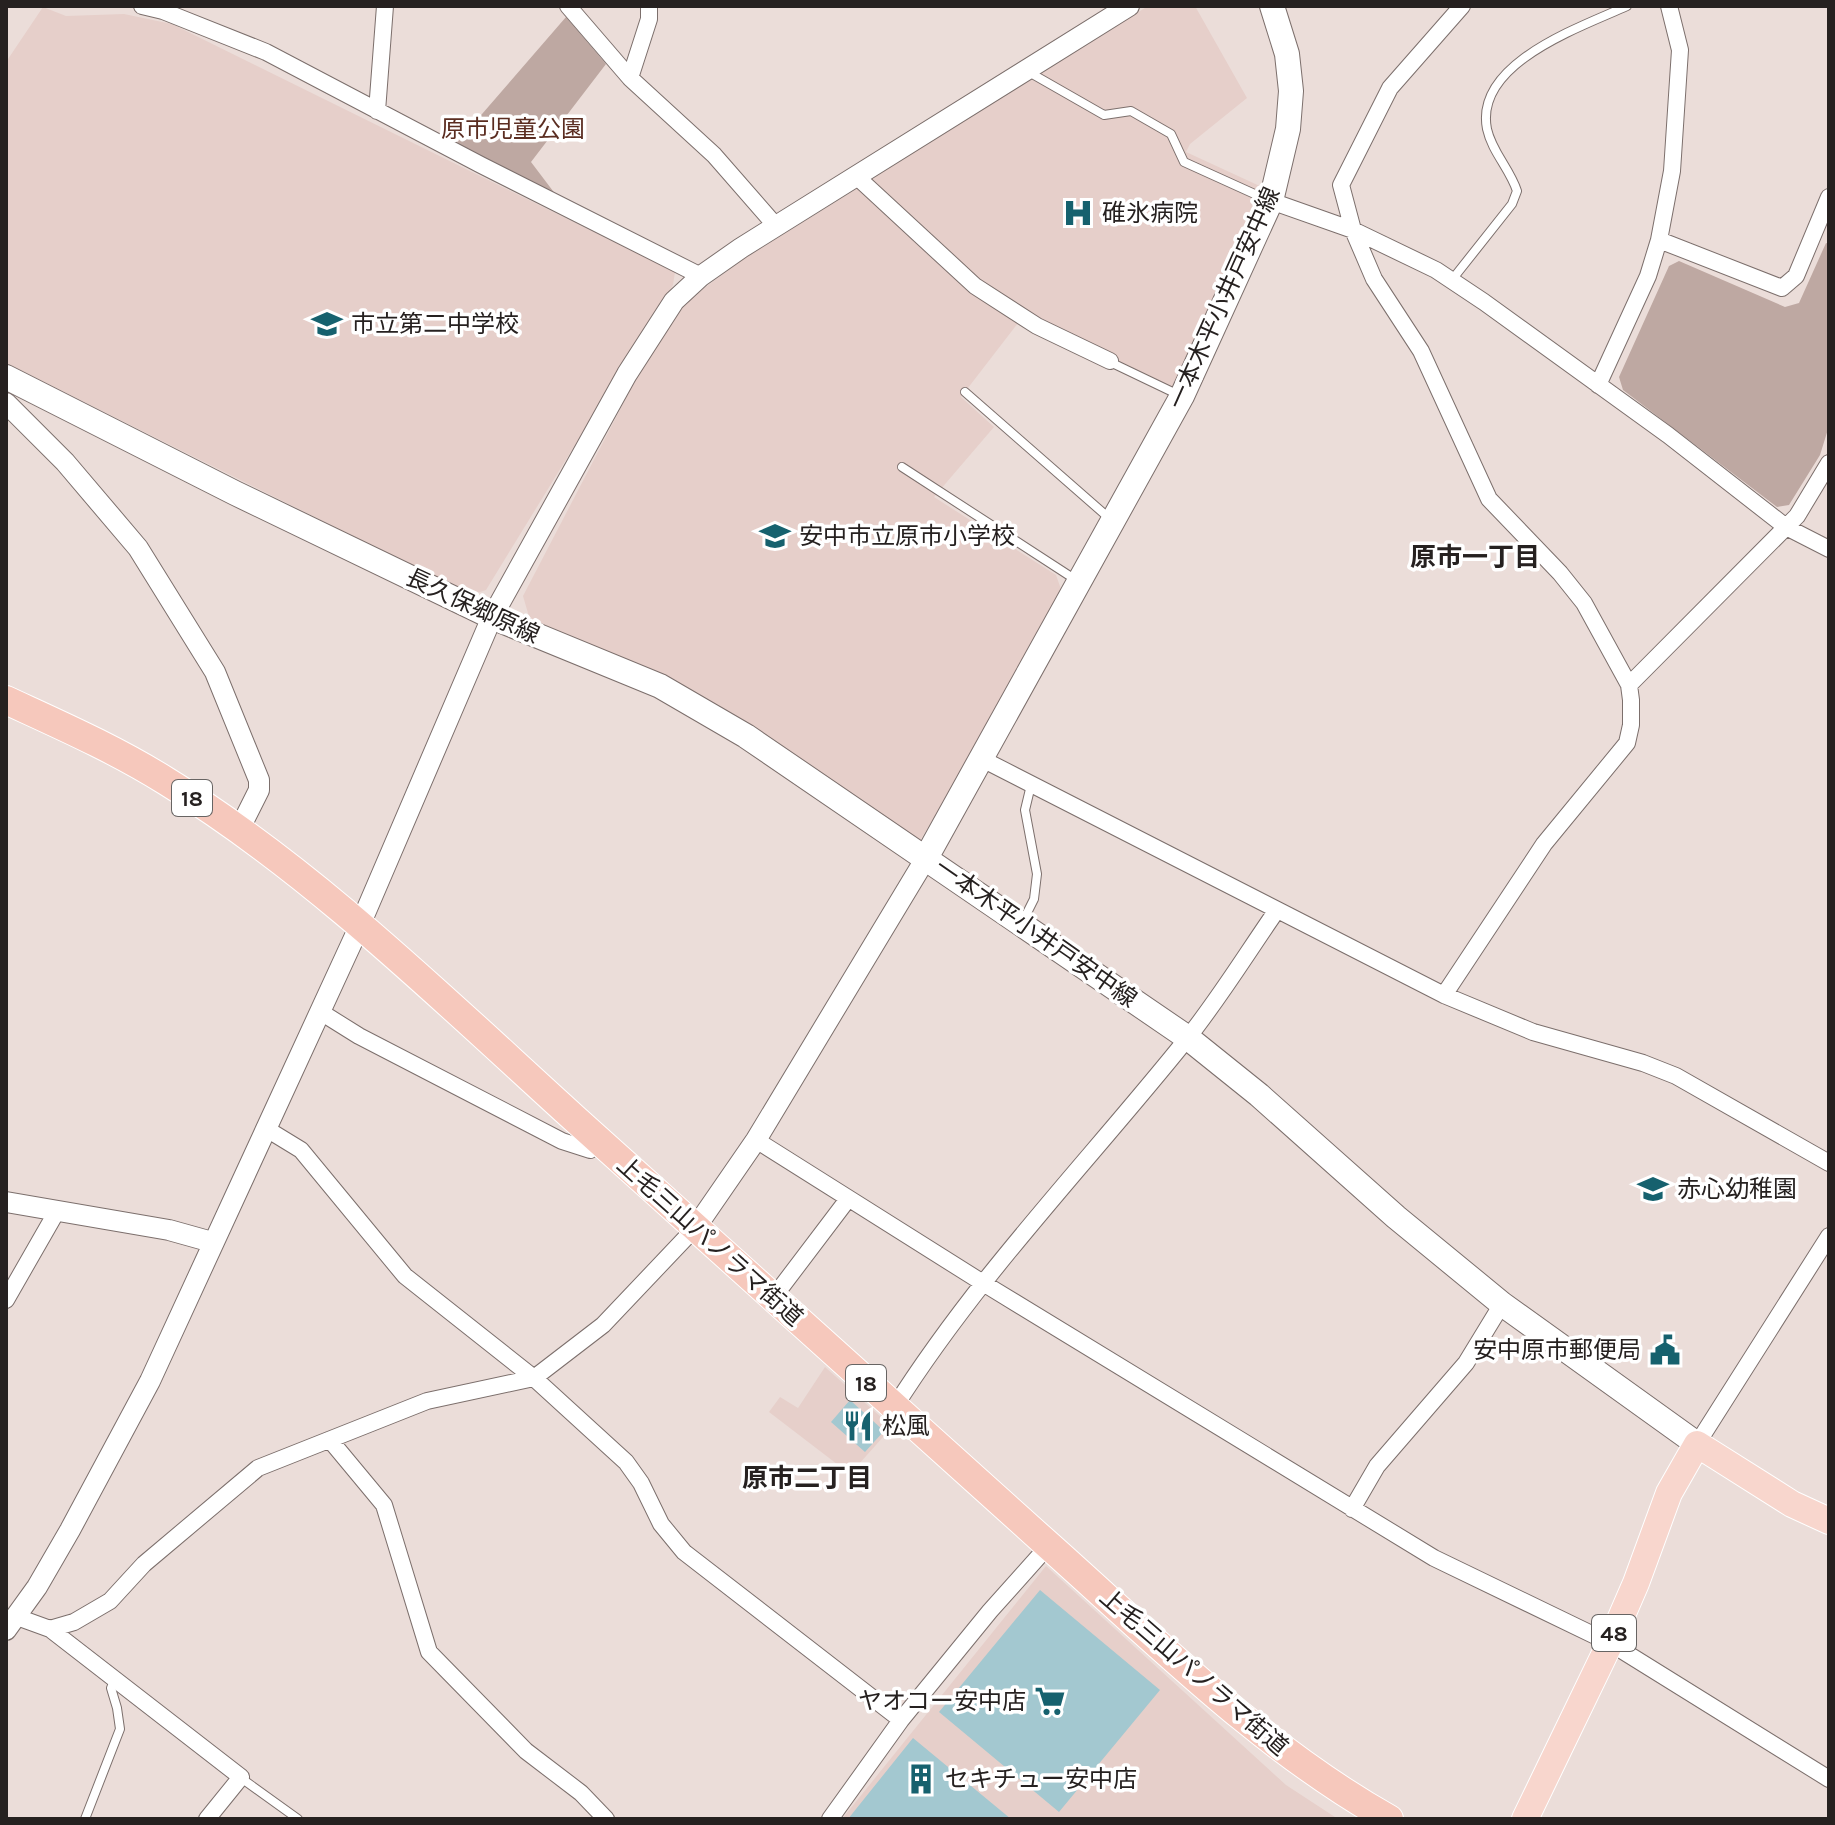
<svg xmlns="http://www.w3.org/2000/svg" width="1835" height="1825" font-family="Karla,'Noto Sans JP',sans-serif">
  <rect width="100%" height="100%" fill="#ebddd9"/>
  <path fill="#e6cfca" d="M1148,6h47l52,92 -57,46 -4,8 78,36 -90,201 -134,-67 -62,-41 -110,-100z
    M43,7l23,9 58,-2 48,10 503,248 -2,13 -187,305 -15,5 -465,-232v-301z
    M858,188l160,135 -57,74 33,30 -60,70 122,78 6,17 -88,161 -55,89 -389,-222 -7,-24 113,-217 44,-73 66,-49z
    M825,1367l67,60 -42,47 -81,-62 11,-15 18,11z
    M1046,1566l240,219 52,34h-496z"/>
  <path fill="#bea8a2" d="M566,17l40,47 -75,98 25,33 -100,-51z
    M1826,243l3,1v182l-9,29 -31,50 -12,2 -154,-117 -4,-13 50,-111 10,-5 106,46 14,-4z"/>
  <path fill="#a3c8d0" d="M850,1400l34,31 -19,21 -34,-30z
    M1040,1590l120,100 -101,122 -120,-100z
    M913,1738l98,81h-163z"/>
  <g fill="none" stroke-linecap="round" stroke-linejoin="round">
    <g stroke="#7c6f6c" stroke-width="10">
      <path id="service" d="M1029,69l5,6 70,40 27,-4 40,23 13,28 86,39
        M1451,281l61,-77 5,-13c-7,-22 -25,-39 -30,-62 -13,-66 94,-102 140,-123
        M1110,362l71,34
        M965,392l144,126
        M902,467l174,113
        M1022,923l12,-24 3,-25 -12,-64 6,-25
        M241,1778l57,41
        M85,1819l35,-90 -3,-21 -6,-20 4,-10"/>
    </g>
    <g stroke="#7c6f6c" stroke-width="18">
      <path id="minor" d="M142,6l21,5 103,41 215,113 220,111
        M568,6l62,72 84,77 62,71
        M630,78l19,-59v-13
        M377,111l8,-105
        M856,176l119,110 62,40 73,35
        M1271,201l82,29 83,40 48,32 184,133 118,92 43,22
        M1659,240l123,48 14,-12 33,-79
        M1598,385l50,-109 11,-36 13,-69 8,-121 -11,-44
        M1629,685l168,-169 32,-53
        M982,759l462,236 89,37 110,31 33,13 153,87
        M1444,995l100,-151 83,-101 4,-18v-25l-2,-15 -45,-82 -24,-30 -71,-74 -68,-148 -47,-72 -21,-49 -12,-45 49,-97 72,-82
        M319,1011l40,25 203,105 28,9 8,-11
        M265,1128l36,22 104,126 129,102 92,84 15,21 20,41 23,28 217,168
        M756,1140l227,143 451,275 176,85 219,136
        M773,1298l75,-99
        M6,1300l51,-89
        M894,1408c84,-133 194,-246 292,-368 33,-41 61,-87 91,-130
        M330,1440l54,65 45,147 97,99 55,42 25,26
        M1697,1444l132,-208
        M1352,1509l25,-43 89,-103 36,-59
        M17,1617l33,12 24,-7 36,-21 34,-37 114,-96 169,-67 107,-23 69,-53 93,-98
        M50,1629l191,148 -34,42
        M830,1819l71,-99 89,-109 59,-66"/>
    </g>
    <g stroke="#7c6f6c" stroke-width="22">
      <path id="tertiary" d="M6,403l59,59 73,86 77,124 44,108v10l-20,40
        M6,1202l163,28 43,12
        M696,1227l60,-87 170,-282
        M6,1630l31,-43 33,-57 80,-149 210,-456 132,-308 135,-243 47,-73 27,-25 40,-28 388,-242"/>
    </g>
    <g stroke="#7c6f6c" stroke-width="26">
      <path id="secondary" d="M6,377l229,116 257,124 168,69 86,50 442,302 71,57 137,122 106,87 195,140
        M926,858l256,-462 89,-195 17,-72 3,-38 -4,-37 -15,-48"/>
    </g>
    <g stroke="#fff" stroke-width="28">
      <path id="primary" d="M1525,1819l85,-176 26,-60 33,-90 28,-49 95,60 37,17"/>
    </g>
    <g stroke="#fff" stroke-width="30">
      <path id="trunk" d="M6,700c54,25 109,49 160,81 147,90 280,221 408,337 158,142 315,285 473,426 109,97 214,203 342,275"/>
    </g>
    <use href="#service" stroke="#fff" stroke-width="8"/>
    <use href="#minor" stroke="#fff" stroke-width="16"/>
    <use href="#tertiary" stroke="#fff" stroke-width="20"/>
    <use href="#secondary" stroke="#fff" stroke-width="24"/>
    <use href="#primary" stroke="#f8d6cd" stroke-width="26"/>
    <use href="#trunk" stroke="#f6c8bc" stroke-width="28"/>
  </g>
  <defs>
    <g id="hospital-bare" transform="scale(2.4)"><path d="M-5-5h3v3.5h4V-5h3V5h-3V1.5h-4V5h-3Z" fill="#16616e" stroke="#fff" stroke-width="2.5" paint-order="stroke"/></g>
    <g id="school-bare" transform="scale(2.4)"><path d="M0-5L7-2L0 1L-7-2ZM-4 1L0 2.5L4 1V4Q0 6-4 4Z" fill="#16616e" stroke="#fff" stroke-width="2.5" paint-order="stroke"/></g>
    <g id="civic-bare" transform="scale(2.4)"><path d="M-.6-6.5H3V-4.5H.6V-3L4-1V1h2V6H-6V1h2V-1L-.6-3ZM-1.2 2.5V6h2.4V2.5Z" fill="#16616e" stroke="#fff" stroke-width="2.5" paint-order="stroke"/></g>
    <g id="restaurant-bare" transform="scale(2.4)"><path d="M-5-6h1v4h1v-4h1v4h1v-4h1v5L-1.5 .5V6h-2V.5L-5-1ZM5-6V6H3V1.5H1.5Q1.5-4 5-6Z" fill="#16616e" stroke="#fff" stroke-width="2.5" paint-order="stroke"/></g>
    <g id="supermarket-bare" transform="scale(2.4)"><path d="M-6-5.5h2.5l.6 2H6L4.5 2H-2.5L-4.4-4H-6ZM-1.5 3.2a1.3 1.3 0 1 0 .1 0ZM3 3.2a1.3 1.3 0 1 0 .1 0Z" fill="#16616e" stroke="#fff" stroke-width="2.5" paint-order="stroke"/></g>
    <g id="building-bare" transform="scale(2.4)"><path d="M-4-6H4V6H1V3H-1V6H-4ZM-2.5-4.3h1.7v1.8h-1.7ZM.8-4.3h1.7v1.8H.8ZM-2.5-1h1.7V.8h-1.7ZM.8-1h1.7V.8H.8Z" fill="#16616e" stroke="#fff" stroke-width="2.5" paint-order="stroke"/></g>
  </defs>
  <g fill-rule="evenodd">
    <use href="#hospital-bare" x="1078" y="213"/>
    <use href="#school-bare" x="327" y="324"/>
    <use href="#school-bare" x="775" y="536"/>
    <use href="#school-bare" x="1653" y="1189"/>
    <use href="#civic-bare" x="1665" y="1350"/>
    <use href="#restaurant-bare" x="858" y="1426"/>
    <use href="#supermarket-bare" x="1050" y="1701"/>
    <use href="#building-bare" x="921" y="1779"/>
  </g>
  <g text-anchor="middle" stroke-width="7" stroke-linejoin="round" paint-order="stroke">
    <g fill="#fff" stroke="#676463" stroke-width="2">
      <rect x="172" y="780" width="40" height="36" rx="6"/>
      <rect x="846" y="1365" width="40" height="36" rx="6"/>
      <rect x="1592" y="1615" width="44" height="36" rx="6"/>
    </g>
    <g font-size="22" font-weight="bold" fill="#262120">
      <text x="192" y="806">18</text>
      <text x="866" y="1391">18</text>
      <text x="1614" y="1641">48</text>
    </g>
    <g font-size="24" fill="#5b2d21" stroke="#fff">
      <text x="513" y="137">原市児童公園</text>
    </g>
    <g font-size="24" fill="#262120" stroke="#fff" text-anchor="start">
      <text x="1102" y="221">碓氷病院</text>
      <text x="351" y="332">市立第二中学校</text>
      <text x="799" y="544">安中市立原市小学校</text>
      <text x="1677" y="1197">赤心幼稚園</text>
      <text x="1641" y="1358" text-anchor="end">安中原市郵便局</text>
      <text x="882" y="1434">松風</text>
      <text x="1026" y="1709" text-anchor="end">ヤオコー安中店</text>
      <text x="945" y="1787">セキチュー安中店</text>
    </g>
    <g font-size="24" fill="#262120" stroke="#fff">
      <text transform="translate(1224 298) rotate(-66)" y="8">一本木平小井戸安中線</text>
      <text transform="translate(473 606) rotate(25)" y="8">長久保郷原線</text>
      <text transform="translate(1036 933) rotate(35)" y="8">一本木平小井戸安中線</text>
      <text transform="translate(710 1241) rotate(42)" y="8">上毛三山パノラマ街道</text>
      <text transform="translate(1194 1672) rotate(41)" y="8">上毛三山パノラマ街道</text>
    </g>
    <g font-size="26" font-weight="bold" fill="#262120" stroke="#fff">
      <text x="1475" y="566">原市一丁目</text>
      <text x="807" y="1487">原市二丁目</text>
    </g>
  </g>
  <rect width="1835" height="1825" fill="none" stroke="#262120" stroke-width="16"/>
</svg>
